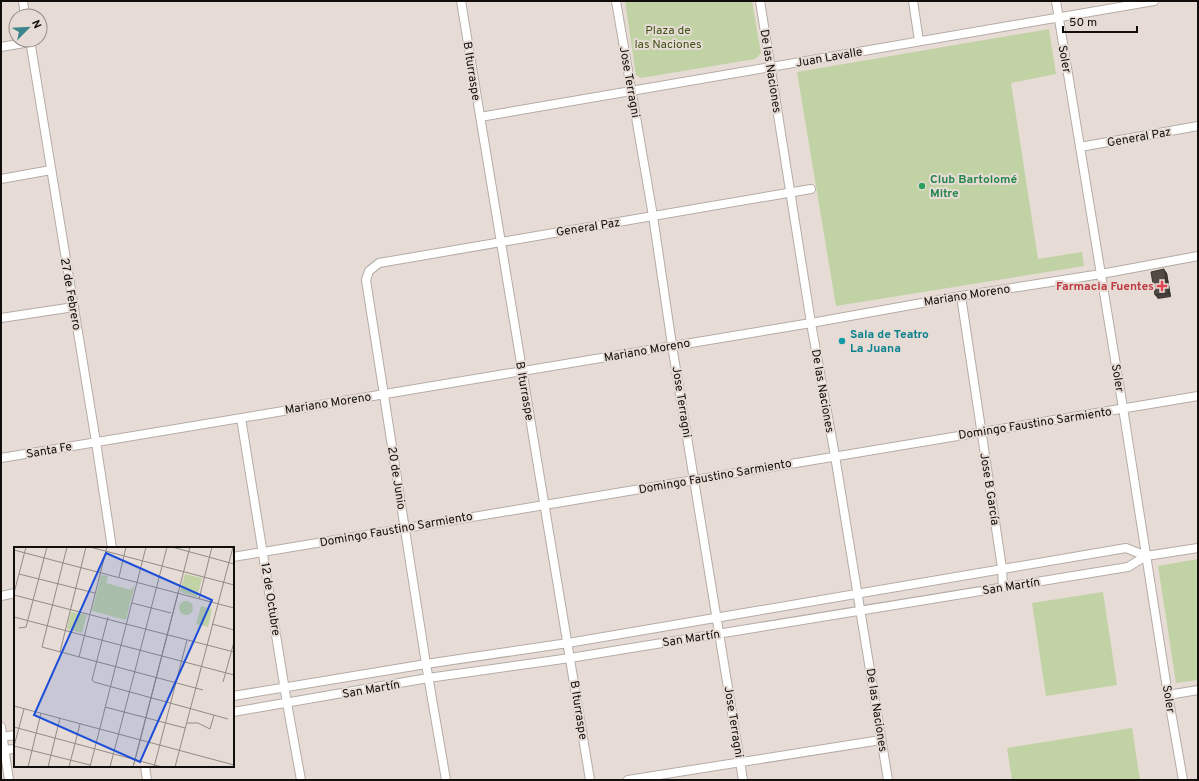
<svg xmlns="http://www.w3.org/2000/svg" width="1199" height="781" font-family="Overpass,sans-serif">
  <rect width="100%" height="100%" fill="#e7dcd5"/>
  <path fill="#c1d2a4" d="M625,1h127l9,52 -6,6 -114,19 -5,-3z
    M1049,29l7,45 -45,9 27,176 44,-7 2,14 -248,40 -39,-234z
    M1198,559v121l-22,3 -18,-117z
    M1103,592l14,93 -71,11 -14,-93z
    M1132,728l8,52h-128l-5,-32z"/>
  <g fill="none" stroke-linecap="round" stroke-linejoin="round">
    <g stroke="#b5aca5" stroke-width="10">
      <path id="street" d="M23,1l2,15
        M461,1l129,779
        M616,1l37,215 19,129 71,435
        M760,1l51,322 24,133 53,324
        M913,1l6,40
        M1056,1l67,407 45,287 15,85
        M30,40l66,402 16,106
        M1,47l29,-5
        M480,117l674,-116
        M1080,147l118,-21
        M1,179l50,-9
        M961,296l41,272 1,19
        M1,318l73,-11
        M241,418l46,285 14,77
        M1,458l810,-135 150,-27 140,-22 97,-18
        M233,557l965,-161
        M1,596l14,-3
        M1168,695l30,-5
        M233,696l193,-32 142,-21 558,-95 20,8
        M233,712l195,-34 142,-20 558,-91 18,-11 52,-8
        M1,727l8,53
        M1,737l14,-2
        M1,750l14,-1
        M145,766l2,14
        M446,780l-20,-116 -60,-384 3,-9 10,-8 432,-74
        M628,780l253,-40"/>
    </g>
    <use href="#street" stroke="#fff" stroke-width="8"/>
  </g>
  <path fill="#47403a" d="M1167,273l4,24 -13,2 -3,-4z"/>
  <path fill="#393430" d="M1164,269l3,4 4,24 -3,-4z"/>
  <path fill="#524a44" stroke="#393430" d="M1164,269l4,24 -13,2 -4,-23z"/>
  <circle fill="#2e9e5b" stroke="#e7dcd5" stroke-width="1.5" cx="922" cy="186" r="4"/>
  <path fill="#e0444e" stroke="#e7dcd5" stroke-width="1.5" d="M1160 280h4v4h4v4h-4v4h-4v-4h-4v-4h4z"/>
  <circle fill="#0f9aa8" stroke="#e7dcd5" stroke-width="1.5" cx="842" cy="341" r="4"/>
  <g text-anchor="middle" stroke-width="4" stroke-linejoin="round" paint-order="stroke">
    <g font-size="12" fill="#3f5215" stroke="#e7dcd5">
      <text x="668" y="34">Plaza de<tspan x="668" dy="14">las Naciones</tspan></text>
    </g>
    <g font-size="12" fill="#110e0c" stroke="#e7dcd5">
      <text transform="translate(829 57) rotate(-10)" y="4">Juan Lavalle</text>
      <text transform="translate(1065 59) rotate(80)" y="4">Soler</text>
      <text transform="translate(472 71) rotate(81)" y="4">B Iturraspe</text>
      <text transform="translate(771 71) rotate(81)" y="4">De las Naciones</text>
      <text transform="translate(630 82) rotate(80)" y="4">Jose Terragni</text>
      <text transform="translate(1139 137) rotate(-10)" y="4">General Paz</text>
      <text transform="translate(588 227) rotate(-9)" y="4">General Paz</text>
      <text transform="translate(71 294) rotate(80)" y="4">27 de Febrero</text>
      <text transform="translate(967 295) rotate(-9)" y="4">Mariano Moreno</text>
      <text transform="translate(647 350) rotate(-10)" y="4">Mariano Moreno</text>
      <text transform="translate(1118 378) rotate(81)" y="4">Soler</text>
      <text transform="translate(525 391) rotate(80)" y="4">B Iturraspe</text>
      <text transform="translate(823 391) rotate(80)" y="4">De las Naciones</text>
      <text transform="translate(682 402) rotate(81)" y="4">Jose Terragni</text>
      <text transform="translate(328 403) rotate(-9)" y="4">Mariano Moreno</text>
      <text transform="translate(1035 423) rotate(-9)" y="4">Domingo Faustino Sarmiento</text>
      <text transform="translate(49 450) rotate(-10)" y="4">Santa Fe</text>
      <text transform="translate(715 476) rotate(-10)" y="4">Domingo Faustino Sarmiento</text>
      <text transform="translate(397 478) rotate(81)" y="4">20 de Junio</text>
      <text transform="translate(990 489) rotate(81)" y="4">Jose B García</text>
      <text transform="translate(396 529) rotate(-10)" y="4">Domingo Faustino Sarmiento</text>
      <text transform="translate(1011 586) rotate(-9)" y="4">San Martín</text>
      <text transform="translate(271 599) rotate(81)" y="4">12 de Octubre</text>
      <text transform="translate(691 638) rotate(-9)" y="4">San Martín</text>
      <text transform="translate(371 689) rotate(-10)" y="4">San Martín</text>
      <text transform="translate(1169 699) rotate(81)" y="4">Soler</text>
      <text transform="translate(579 710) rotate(81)" y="4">B Iturraspe</text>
      <text transform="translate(877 710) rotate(81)" y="4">De las Naciones</text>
      <text transform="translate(734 722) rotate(81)" y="4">Jose Terragni</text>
    </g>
    <g font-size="12" font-weight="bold" fill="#27864d" stroke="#e7dcd5" text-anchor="start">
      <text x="930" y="183">Club Bartolomé<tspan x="930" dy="14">Mitre</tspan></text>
    </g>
    <g font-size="12" font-weight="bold" fill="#be3a42" stroke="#e7dcd5" text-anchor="end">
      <text x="1154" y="290">Farmacia Fuentes</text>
    </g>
    <g font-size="12" font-weight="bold" fill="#0d838f" stroke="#e7dcd5" text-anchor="start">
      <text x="850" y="338">Sala de Teatro<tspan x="850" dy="14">La Juana</tspan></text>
    </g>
  </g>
  <g transform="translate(14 547)">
    <rect width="220" height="220" fill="#e7dcd5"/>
    <path d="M171,27l17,4 -5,19 -17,-5zM87,28l7,1 -2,7 25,7 4,-6 -9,36 -34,-9zM165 61a7 7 0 1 1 14 0a7 7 0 1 1-14 0ZM187,59l11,3 -4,18 -12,-3zM57,65l16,3 -5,18 -15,-4z" fill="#c1d2a4"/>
    <path fill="none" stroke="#918a85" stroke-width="1" d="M53,0l-25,100 161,43M76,0l144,38M158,0l62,17M0,3l220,58M5,27l76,19M105,30l7,-30M0,46l12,-46M0,48l220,57M185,52l13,-52M118,56l39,10M0,70l220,58M94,70l-16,63 2,2 134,37M198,77l22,6M5,81l7,-1 21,-80M46,105l26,-105M65,110l28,-110M209,135l11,-40M0,159l220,59M91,160l80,21M173,176h11l12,6 4,-14M0,180l148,40M0,199l76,19M0,199l10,-37M120,217l56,-217M14,220l13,-54M34,220l12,-49M55,220l11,-43M76,220l56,-220M96,220l57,-220M119,220l45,-174M140,220l33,-127M161,220l58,-220"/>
    <path fill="#1d4ed8" fill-opacity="0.15" stroke="#1d4ed8" stroke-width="2" d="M92,6l106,47 -72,162 -106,-47z"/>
    <rect width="220" height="220" fill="none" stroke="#110e0c" stroke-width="2"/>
  </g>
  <rect width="1199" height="781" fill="none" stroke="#110e0c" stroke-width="4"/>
  <g transform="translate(28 28) rotate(66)"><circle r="19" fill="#e7dcd5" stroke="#918a85"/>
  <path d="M0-3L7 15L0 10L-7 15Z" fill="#3d858d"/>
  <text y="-6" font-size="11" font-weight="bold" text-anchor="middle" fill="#110e0c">N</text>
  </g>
  <path d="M1063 26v6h74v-6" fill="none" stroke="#110e0c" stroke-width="2"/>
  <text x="1069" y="26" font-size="12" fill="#110e0c" stroke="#e7dcd5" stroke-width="3" paint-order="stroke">50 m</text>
</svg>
